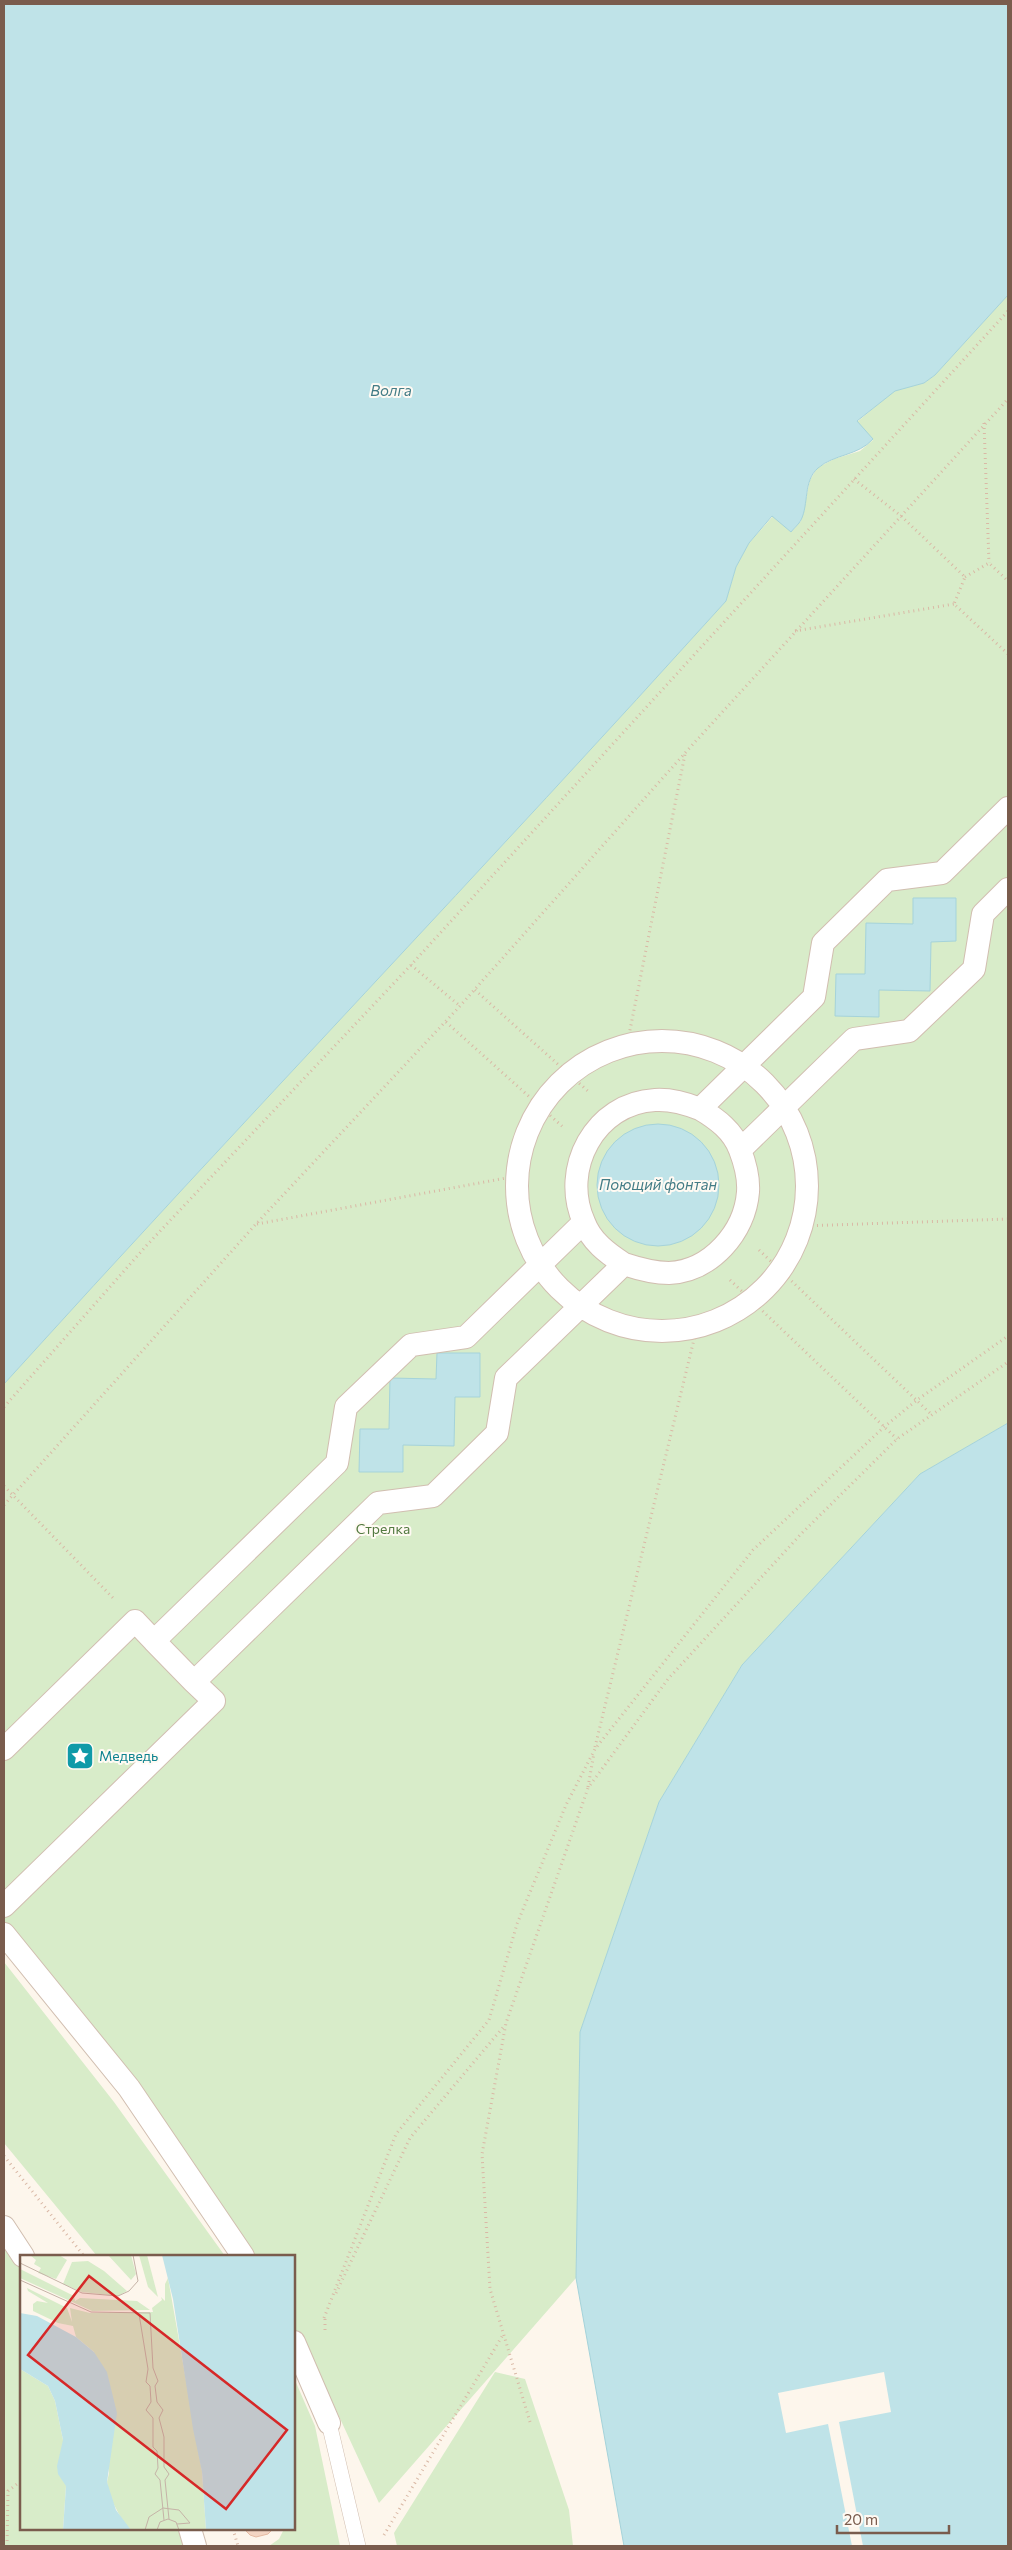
<svg xmlns="http://www.w3.org/2000/svg" width="1012" height="2550" font-family="Commissioner,sans-serif">
  <rect width="100%" height="100%" fill="#fdf6ec"/>
  <path fill="#d8ecc9" d="M1008,295v1128l-88,51 -178,191 -83,137 -79,230 -4,246 -197,225 -54,-117 -31,-57v-73h-51l-239,-321v-551c238,-263 484,-519 722,-783l10,-34 13,-24 24,-27 18,16 10,-11 9,-41 7,-12 17,-9 26,-8 13,-11 -16,-18 38,-32 29,-7 11,-8z
    M4,1962l110,140 111,154h-128l-93,-113z
    M4,2243l17,27v259h161l4,17h-182z
    M495,2372l30,7 44,131 4,36h-176l-3,-13z
    M294,2378l21,48 25,120h-71l10,-7 5,-10h10z"/>
  <path fill="#bfe3e8" stroke="#a5d3da" d="M4,4h1004v291l-73,80 -11,8 -29,8 -38,30 16,18c-15,17 -39,15 -55,29 -15,13 -9,36 -17,52 -2,4 -7,8 -10,12l-19,-16 -23,27 -13,24 -10,34c-238,264 -484,520 -722,783z
    M913,898h43v43l-25,1 -1,49 -51,-1v27l-44,-1 1,-42h29l1,-51 47,1z
    M597 1185a61 61 0 1 1 122 0a61 61 0 1 1-122 0Z
    M437,1353h43v44h-25l-1,49 -51,-1v27h-44l1,-43h29l1,-51 46,1z
    M1008,1423v1123h-384l-48,-268 4,-246 79,-230 83,-137 178,-191z"/>
  <path fill="#fdf6ec" d="M884,2372l7,40 -52,10 24,124h-11l-24,-122 -42,9 -8,-40z"/>
  <path fill="#f3d5c3" stroke="#e6bba3" d="M244,2529h29l-5,5 -12,3 -6,-2z"/>
  <g fill="none" stroke-linecap="round" stroke-linejoin="round">
    <g stroke="#d1beb0" stroke-width="16">
      <path id="service" d="M329,2423l29,123"/>
    </g>
    <g stroke="#d1beb0" stroke-width="24">
      <path id="pedestrian" d="M517 1186a145 145 0 1 1 290 0a145 145 0 1 1-290 0Z
        M700,1109c17,10 33,22 40,41
        M584,1222c7,19 23,31 40,42
        M154,1641l40,41
        M4,1749l131,-128 19,20 183,-178 9,-56 65,-62 55,-8 118,-115c-24,-53 11,-119 71,-122 16,-1 30,3 45,9l114,-112 9,-54 64,-63 55,-7 66,-65
        M4,1906l210,-205 -20,-19 184,-179 55,-7 64,-63 9,-55 118,-114c15,5 29,9 45,9 42,-2 76,-41 79,-81 1,-14 -3,-29 -8,-42l114,-111 55,-8 65,-62 9,-55 25,-25
        M4,1934l125,154 114,168
        M4,2227l19,29
        M294,2342l35,81
        M190,2529l5,17"/>
    </g>
    <path stroke="#d9b8a5" stroke-width="3" stroke-dasharray="1 4" stroke-linecap="butt" d="M984,423l5,140
      M854,479l47,37 64,61 -11,27 54,50
      M965,577l24,-14 19,18
      M795,631l159,-27
      M411,965l49,41
      M475,990l115,103
      M446,1022l117,105
      M627,1045l58,-291
      M257,1224l260,-48
      M802,1226l206,-7
      M759,1250l173,165
      M730,1280l167,159
      M4,1407l143,-162 264,-280 597,-654
      M4,1486l110,113
      M4,1505l252,-281 204,-218 225,-253 323,-354
      M595,1747l102,-420
      M588,1787l6,-34
      M4,2156l80,100
      M336,2293l74,-155 95,-113
      M324,2318l72,-184 93,-114 28,-96 49,-119 29,-56 158,-199 131,-123 33,-27 91,-64
      M325,2330v-14
      M530,2422l-40,-133 -8,-135 24,-131 82,-235 80,-109 133,-145 96,-95 111,-77
      M233,2529l5,17
      M384,2535l120,-202
      M7,2546l1,-55 13,-10"/>
    <use href="#service" stroke="#fff" stroke-width="15"/>
    <use href="#pedestrian" stroke="#fff" stroke-width="22"/>
  </g>
  <defs>
    <g id="sight-square" transform="scale(1.4375)"><rect x="-9" y="-9" width="18" height="18" rx="4" fill="#0f9aa8" stroke="#fffaf3"/><path d="M0-6L1.8-2.2L6-1.7L2.9 1.2L3.7 5.4L0 3.3L-3.7 5.4L-2.9 1.2L-6-1.7L-1.8-2.2Z" fill="#fff"/></g>
  </defs>
  <g fill-rule="evenodd">
    <use href="#sight-square" x="80" y="1756"/>
  </g>
  <g text-anchor="middle" stroke-width="4" stroke-linejoin="round" paint-order="stroke">
    <g font-size="14" fill="#537a41" stroke="#fffaf3">
      <text x="383" y="1534">Стрелка</text>
    </g>
    <g font-size="14" fill="#0d838f" stroke="#fffaf3" text-anchor="start">
      <text x="99" y="1761">Медведь</text>
    </g>
    <g font-size="15" font-style="italic" fill="#437c86" stroke="#fffaf3">
      <text x="391" y="396">Волга</text>
      <text x="658" y="1190">Поющий фонтан</text>
    </g>
  </g>
  <g transform="translate(20 2255)">
    <rect width="275" height="275" fill="#fdf6ec"/>
    <path d="M10,0h29l8,5 -11,19 -18,-6 3,-5 -7,-4 2,-4zM88,0h23l5,19 -5,6zM119,0h8l11,42 -10,-10zM68,6l16,10 23,20 -9,5 -36,-4 -19,-8 9,-22zM0,14l54,27 1,5 5,-3 57,3 13,9 -58,1 -72,-33zM148,23l34,193 4,59h-75l-8,-8 -14,-27 -2,-13 2,-9 -15,-121 -18,-15 -3,-11 -15,-3 -25,-12v-7l4,-3 11,2 -20,-12 -1,-3 40,20 5,14 -2,-14 20,5 63,-1 -1,-4 10,-8 -1,-3 4,4v-17zM0,114l28,17 7,15 8,39 3,46 -3,44h-43z" fill="#d8ecc9"/>
    <path d="M142,0h133v275h-89l-4,-58 -9,-43 -20,-130zM0,58l17,3 39,21 18,15 13,20 10,41 -10,69 9,28 15,20h-68l3,-44 -8,-12 -1,-8 6,-26 -8,-39 -7,-15 -28,-17z" fill="#bfe3e8"/>
    <path fill="none" stroke="#c5b3a7" stroke-width="1" d="M0,8l62,30 36,3 11,-5 9,-10 -5,-26M0,25l71,32 59,1 3,55 5,13 -3,5 2,16 6,8 -4,8 5,19v30l5,7 -4,6 4,39M119,59l9,55 -2,13 4,4 1,16 -5,8 7,8v29l4,4 1,17 -3,6 5,6 4,40M125,275l4,-13 14,-9 16,2 11,13 -13,1M137,275l3,-8 8,-3 8,3 3,8"/>
    <path fill="#d62828" fill-opacity="0.15" stroke="#d62828" stroke-width="2.5" d="M69,21l198,154 -61,79 -198,-154z"/>
    <rect width="275" height="275" fill="none" stroke="#7a5c4d" stroke-width="2.5"/>
  </g>
  <rect width="1012" height="2550" fill="none" stroke="#7a5c4d" stroke-width="10"/>
  <path d="M837 2525v8h112v-8" fill="none" stroke="#7a5c4d" stroke-width="2.5"/>
  <text x="844" y="2525" font-size="15" fill="#7a5c4d" stroke="#fffaf3" stroke-width="4" paint-order="stroke">20 m</text>
</svg>
